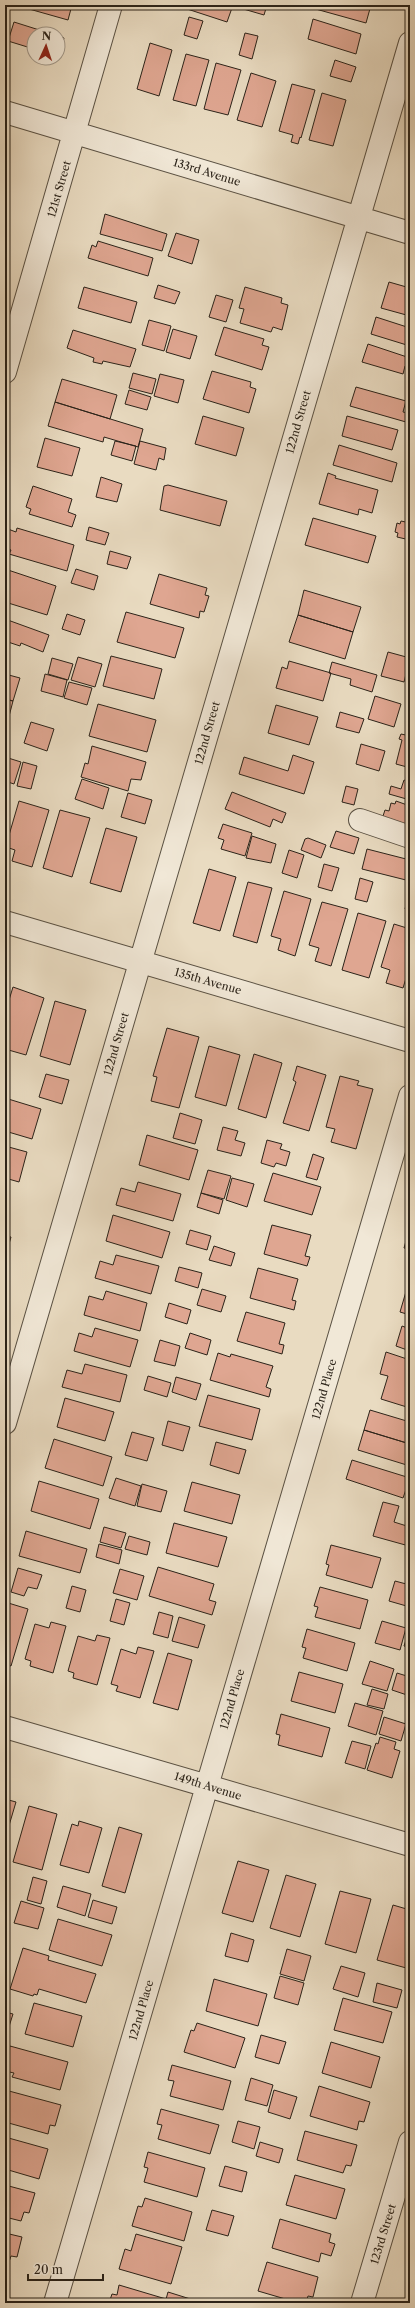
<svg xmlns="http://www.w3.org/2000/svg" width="415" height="2308" font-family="'Libre Caslon Text',serif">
  <rect width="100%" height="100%" fill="#e9dbc1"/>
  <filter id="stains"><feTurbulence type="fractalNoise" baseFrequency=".005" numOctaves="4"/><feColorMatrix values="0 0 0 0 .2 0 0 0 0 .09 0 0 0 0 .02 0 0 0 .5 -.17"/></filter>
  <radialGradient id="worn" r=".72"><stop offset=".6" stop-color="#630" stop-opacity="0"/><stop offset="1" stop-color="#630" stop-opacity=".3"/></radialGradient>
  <path fill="#dfa691" stroke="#2b2319" d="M22,5h50l-4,15 -46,-13z
    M175,5h58l-6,17z
    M241,5h26l-3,10 -24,-7z
    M313,5h58l-5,18 -54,-15z
    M189,17l14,4 -6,18 -13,-4z
    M313,19l48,15 -5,20 -48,-15z
    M14,22l38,12h-18v15l-26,-8z
    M245,33l13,3 -6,23 -13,-4z
    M58,36l6,2 -5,18h-1z
    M150,43l22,7 -13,46 -22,-7z
    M186,54l23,6 -13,46 -23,-6z
    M335,60l21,7 -5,15 -21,-6z
    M216,63l25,7 -13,45 -24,-6z
    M251,73l25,8 -14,46 -25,-7z
    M292,84l23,6 -14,48 -1,-1 -2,7 -7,-2 2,-7 -14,-4z
    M322,93l24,7 -13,46 -24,-6z
    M105,214l62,20 -5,17 -62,-17z
    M176,233l23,7 -7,24 -24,-8z
    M98,241l55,17 -5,18 -60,-18 4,-13 4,2z
    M389,282l21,6v28l-29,-8z
    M158,285l22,7 -5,12 -21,-6z
    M84,287l53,15 -6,21 -53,-15z
    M245,287l37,11 -1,5 7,2 -6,25 -9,-3 -2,5 -31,-9 4,-14 -5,-1z
    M216,295l17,5 -7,22 -17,-5z
    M376,317l34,11v18l-39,-12z
    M149,320l22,6 -7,25 -22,-6z
    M224,327l40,12 -2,6 7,2 -7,23 -47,-15z
    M173,329l24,7 -7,23 -24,-7z
    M73,330l63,19 -6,18 -27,-6 -1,3 -9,-2 1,-4 -27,-10z
    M368,344l42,14v9l-5,-1 -2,8 -41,-12z
    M212,371l39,11 -1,5 6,2 -7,24 -46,-14z
    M133,373l23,6 -4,15 -23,-6z
    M160,374l24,6 -6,23 -24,-7z
    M62,379l55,16 -7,24 -55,-17z
    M356,387l50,14 -3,11 5,1 -2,9 -56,-16z
    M129,390l22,7 -4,13 -22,-6z
    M55,402l88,27 -5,18 -34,-10 -1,5 -55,-16z
    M203,416l41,12 -8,28 -41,-12z
    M347,416l51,14 -6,20 -50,-14z
    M45,438l35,10 -8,28 -35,-9z
    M115,441l21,5 -4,15 -21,-6z
    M140,441l26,7 -2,12 -5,-2 -3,12 -22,-6z
    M339,445l58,18 -5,19 -59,-17z
    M328,473l8,3 -1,2 43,12 -6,23 -13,-4 -1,6 -39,-11z
    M101,477l21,7 -5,18 -21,-5z
    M410,480v15l-4,-2z
    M168,485l59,16 -7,25 -60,-16 4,-24z
    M33,486l39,13 -4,13 8,3 -4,12 -43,-13 2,-5 -5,-2z
    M313,518l63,18 -8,27 -63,-18z
    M401,521l9,2v17l-13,-3 1,-4 -3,-1 2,-9 3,1z
    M89,527l20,6 -4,12 -19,-5z
    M17,528l57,17 -7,26 -58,-17 2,-4 -6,-2v-8l3,-11 8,3z
    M110,551l21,6 -4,12 -20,-5z
    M5,569l51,17 -9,29 -42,-13z
    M76,569l22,7 -4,14 -23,-7z
    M410,572v17l-4,-1z
    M159,574l48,14 -2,7 4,1 -5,16 -4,-1 -1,7 -49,-14z
    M304,590l57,17 -8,25 -55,-17z
    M126,612l58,16 -9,30 -58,-16z
    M67,614l18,6 -5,15 -18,-6z
    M298,615l55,17 -8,27 -56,-17z
    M5,619l44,16 -6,17 -22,-9 -1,3 -15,-5z
    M388,652l22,6 -6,24 -23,-6z
    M111,656l51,13 -8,30 -51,-13z
    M78,657l24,7 -7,23 -24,-7z
    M52,658l21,6 -5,16 -20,-6z
    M289,661l42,12 -8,28 -47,-13 6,-21 5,2z
    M332,662l45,13 -5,17 -22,-7 1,-6 -22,-6z
    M5,674l15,4 -7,23 -8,-2z
    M45,674l22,6 -4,17 -22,-6z
    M69,682l23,6 -5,17 -23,-7z
    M375,696l26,8 -7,23 -26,-8z
    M5,699l8,2 -6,23h-2z
    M98,704l58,16 -9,32 -58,-16z
    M276,705l42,12 -9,28 -41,-12z
    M340,712l24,7 -5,14 -23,-6z
    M31,722l23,7 -7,22 -23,-8z
    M401,734l9,2v34l-4,-1 1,-2 -11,-3 6,-24 -3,-1z
    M361,744l24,7 -6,20 -23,-7z
    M92,746l54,16 -5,18 -10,-1 -3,12 -47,-14 4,-14 3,1z
    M293,755l21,7 -10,32 -65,-20 5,-17 44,14z
    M5,757l16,5 -7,22 -9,-3z
    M23,762l14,4 -6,23 -14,-3z
    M82,779l27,9 -6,21 -28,-10z
    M404,780l6,2v18l-21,-6 2,-8 10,3z
    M346,786l12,3 -4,16 -12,-3z
    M232,792l54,21 -4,10 -9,-4 -3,8 -45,-18z
    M128,793l24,7 -7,24 -24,-7z
    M19,801l30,9 -17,57 -20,-6 3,-11 -6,-2 -2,-6z
    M396,801l14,5v22l-28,-9 3,-9 4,1 2,-8 4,1z
    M60,810l30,8 -18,59 -29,-9z
    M223,824l29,9 -7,23 -24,-7 3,-9 -6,-2z
    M106,828l31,9 -16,55 -31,-9z
    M336,831l23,7 -5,16 -24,-7z
    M252,836l24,8 -5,19 -25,-5z
    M308,838l18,7 -5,13 -20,-8 4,-11z
    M367,849l43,11v21l-48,-12z
    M289,850l15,5 -7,23 -15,-5z
    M324,864l15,4 -7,23 -14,-4z
    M209,869l27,8 -16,54 -27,-8z
    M360,878l13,4 -6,20 -12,-3z
    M248,882l24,6 -15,55 -24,-7z
    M284,891l27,8 -16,57 -17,-6 3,-11 -10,-3z
    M408,897h2v14l-5,-2z
    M322,902l26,7 -17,57 -16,-5 4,-13 -10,-3z
    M358,913l28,8 -17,57 -27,-8z
    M394,924l16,5v36l-7,23 -17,-5 4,-13 -9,-3z
    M13,987l31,11 -18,57 -21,-6 2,-17h-2v-19z
    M55,1001l31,9 -16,55 -30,-9z
    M167,1028l32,9 -20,71 -28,-7 6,-24 -4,-1z
    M209,1046l31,9 -14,51 -31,-9z
    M254,1054l28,9 -16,55 -28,-9z
    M297,1066l29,9 -17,56 -26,-8 13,-41 -3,-2z
    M46,1074l23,6 -7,24 -23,-7z
    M340,1076l19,5 -2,4 16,4 -17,60 -25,-7 4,-13 -9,-2z
    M5,1098l36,11 -9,30 -27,-8z
    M180,1113l22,7 -7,24 -22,-6z
    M223,1127l15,4 -3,9 10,3 -4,13 -24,-6z
    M147,1135l51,15 -9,30 -50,-15z
    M267,1140l15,4 -2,5 10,3 -4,14 -10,-3 -2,4 -13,-4z
    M5,1146l22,6 -8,30 -14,-4z
    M313,1154l11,4 -7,22 -11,-3z
    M208,1170l23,6 -7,23 -23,-6z
    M273,1173l48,14 -9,28 -48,-14z
    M232,1178l22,6 -7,23 -21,-7z
    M138,1182l43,12 -8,27 -57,-16 5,-17 14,4z
    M201,1193l22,7 -4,14 -22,-7z
    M113,1215l57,17 -8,26 -56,-17z
    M272,1225l39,10 -6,21 5,1 -3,9 -43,-12z
    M410,1227v22l-6,-1z
    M190,1230l21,6 -4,14 -21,-6z
    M5,1236l6,1 -6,21z
    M214,1246l21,7 -4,13 -22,-6z
    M116,1255l43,11 -8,28 -56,-16 5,-17 13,4z
    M179,1267l23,6 -4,15 -23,-7z
    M258,1268l40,11 -6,21 4,1 -2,9 -44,-12z
    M410,1278v37l-10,-3z
    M202,1289l24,7 -5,16 -24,-7z
    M106,1291l41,12 -7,28 -56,-16 5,-19 14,4z
    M169,1303l22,7 -4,14 -22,-7z
    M246,1312l39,11 -6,21 5,1 -2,9 -45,-13z
    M402,1326l8,3v22l-14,-5z
    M95,1328l43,12 -8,27 -56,-16 5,-18 13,4z
    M190,1333l21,7 -4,15 -22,-7z
    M160,1340l20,6 -5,20 -21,-5z
    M386,1352l24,8v48l-29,-9 7,-23 -8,-2z
    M218,1353l12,4 1,-3 42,12 -7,21 5,2 -2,8 -59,-17z
    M85,1364l42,11 -7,27 -58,-15 5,-17 15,4z
    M148,1376l23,7 -4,14 -23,-7z
    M176,1377l25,7 -5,16 -24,-8z
    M208,1395l52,14 -8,31 -53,-14z
    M65,1398l49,14 -9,29 -48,-14z
    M370,1410l40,12v22l-46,-14z
    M168,1421l22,6 -7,24 -21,-6z
    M364,1430l46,14v22l-52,-16z
    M132,1432l22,6 -7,23 -22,-6z
    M54,1439l58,18 -9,29 -58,-18z
    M216,1442l30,8 -7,24 -29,-9z
    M352,1460l58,18 -7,20 -57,-19z
    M116,1478l25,8 -6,20 -26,-8z
    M39,1481l60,18 -9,30 -59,-18z
    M192,1482l48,13 -8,29 -48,-13z
    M142,1484l25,7 -6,21 -24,-6z
    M383,1502l16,4 -5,16 16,5 -1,19 -36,-10z
    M174,1523l53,14 -9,30 -52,-14z
    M104,1527l22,6 -5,15 -21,-6z
    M26,1531l61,18 -7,24 -61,-17z
    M129,1536l21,6 -3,13 -22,-6z
    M99,1544l23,6 -3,14 -23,-7z
    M331,1545l50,13 -9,30 -46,-13 3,-10 -3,-1z
    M158,1567l56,17 -5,16 7,2 -4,13 -63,-19z
    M18,1568l24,7 -5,14 -9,-2 -4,9 -13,-4z
    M120,1569l24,7 -7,24 -24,-7z
    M395,1581l15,4v22l-21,-6z
    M72,1586l14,4 -6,22 -14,-4z
    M320,1587l48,13 -8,29 -45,-12 3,-10 -4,-1z
    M116,1599l14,4 -6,22 -14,-4z
    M5,1602l23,7 -17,57 -6,-2z
    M159,1612l14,4 -5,22 -15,-4z
    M179,1617l26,8 -7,23 -26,-7z
    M382,1621l24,7 -6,22 -25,-7z
    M51,1622l15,4 -13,47 -23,-7 1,-5 -6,-2 10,-35 14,4z
    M410,1627v21l-6,-2z
    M307,1629l48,14 -8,28 -44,-13 3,-10 -4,-1z
    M97,1635l13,3 -13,47 -24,-7 1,-5 -6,-2 10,-35 17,5z
    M138,1647l16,4 -14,47 -24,-7 2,-5 -7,-2 10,-35 15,5z
    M168,1653l24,7 -14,50 -25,-7z
    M370,1661l24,8 -7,22 -25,-7z
    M299,1672l44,12 -8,29 -44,-12z
    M397,1673l13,4v19l-18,-6z
    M372,1689l16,5 -4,15 -17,-4z
    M355,1703l28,8 -7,24 -28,-9z
    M281,1714l49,14 -8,29 -44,-12 2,-10 -4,-1z
    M384,1717l22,7 -5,17 -22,-7z
    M380,1737l16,5 -2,7 6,2 -8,27 -25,-8 9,-27 2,1z
    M352,1741l19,5 -6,23 -20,-6z
    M5,1799l11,3 -11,37z
    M29,1806l28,8 -15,56 -29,-8z
    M79,1821l23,7 -13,45 -29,-8 12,-41 6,2z
    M119,1827l23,7 -17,59 -23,-7z
    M238,1861l31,9 -16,52 -31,-9z
    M286,1875l30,9 -16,53 -30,-9z
    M33,1877l14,4 -6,23 -14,-4z
    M63,1886l28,8 -6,22 -28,-9z
    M340,1891l31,8 -15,54 -31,-9z
    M93,1900l24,7 -5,17 -24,-7z
    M21,1901l23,7 -6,21 -24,-6z
    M393,1905l17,5v59l-33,-9z
    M58,1919l54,16 -10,31 -53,-16z
    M231,1933l23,7 -6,22 -23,-6z
    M23,1948l26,8 -1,4 48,14 -10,29 -47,-14 -2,6 -3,-1 -1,2 -23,-7z
    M287,1949l24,7 -7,25 -24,-7z
    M341,1966l24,7 -7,24 -25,-8z
    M280,1976l24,7 -6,22 -24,-7z
    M214,1979l53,15 -9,32 -52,-15z
    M377,1983l25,7 -5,18 -24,-6z
    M343,1998l49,14 -9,31 -49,-13z
    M34,2003l48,13 -9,31 -48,-13z
    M5,2012l8,2 -7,22h-1z
    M197,2023l48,15 -10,30 -51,-16 7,-22 3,1z
    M261,2035l25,7 -7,22 -24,-7z
    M331,2042l49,15 -9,31 -49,-15z
    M10,2046l58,16 -8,28 -48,-13 2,-4 -9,-2v-9z
    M172,2065l59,16 -8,29 -53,-14 4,-15 -6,-1z
    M251,2078l22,7 -6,21 -22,-6z
    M319,2086l51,16 -6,20 -5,-1 -2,9 -47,-14z
    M274,2090l23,7 -7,22 -22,-7z
    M9,2091l52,14 -6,21 -5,-1 -2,9 -43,-12v-19z
    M161,2109l58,16 -9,29 -52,-15 4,-14 -5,-1z
    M238,2121l22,6 -6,22 -22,-7z
    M305,2131l52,14 -6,21 -5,-1 -3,8 -46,-13z
    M5,2137l43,12 -9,30 -34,-10z
    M260,2142l23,7 -4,14 -23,-7z
    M148,2152l57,16 -8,29 -53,-15 4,-14 -4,-1z
    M225,2166l22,6 -5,20 -23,-6z
    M295,2175l50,14 -9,30 -50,-14z
    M5,2185l30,8 -6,20 -5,-1 -3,9 -16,-4z
    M145,2198l47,14 -8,29 -52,-15 6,-20 4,1z
    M212,2210l22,6 -6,20 -22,-6z
    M280,2219l51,15 -2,8 6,2 -4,12 -10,-3 -2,9 -47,-14z
    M5,2233l17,4 -5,20 -6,-1 -3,9 -3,-1z
    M136,2234l46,13 -11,37 -52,-15 6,-20 6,2z
    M267,2262l51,15 -5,20 -5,-1 -2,7h-7l-41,-12z
    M5,2281l3,1 -3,11z
    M119,2285l47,14 -1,4h-56l3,-9 5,1z
    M168,2292l32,10v1h-35z"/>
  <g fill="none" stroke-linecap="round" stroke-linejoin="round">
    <g stroke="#5a5143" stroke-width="24">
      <path id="minor" d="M5,112l405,121
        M5,372l106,-367
        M360,820l50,17
        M5,922l405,119
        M5,1423l405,-1380
        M5,1727l405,118
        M55,2303l355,-1207
        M362,2303l48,-161"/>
    </g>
    <use href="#minor" stroke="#f1e8d7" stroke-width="22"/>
  </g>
  <g text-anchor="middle" stroke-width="3" stroke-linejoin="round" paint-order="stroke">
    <g font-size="11" fill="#2b2319" stroke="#f1e8d7">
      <text transform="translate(207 172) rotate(17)" y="4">133rd Avenue</text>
      <text transform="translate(59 189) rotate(-74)" y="4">121st Street</text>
      <text transform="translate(298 422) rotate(-74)" y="4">122nd Street</text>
      <text transform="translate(207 733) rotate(-74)" y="4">122nd Street</text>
      <text transform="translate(208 981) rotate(16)" y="4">135th Avenue</text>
      <text transform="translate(116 1044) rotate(-74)" y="4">122nd Street</text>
      <text transform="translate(324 1389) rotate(-74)" y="4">122nd Place</text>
      <text transform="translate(232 1699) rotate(-74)" y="4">122nd Place</text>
      <text transform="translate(208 1786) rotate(17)" y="4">149th Avenue</text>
      <text transform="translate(141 2010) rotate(-74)" y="4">122nd Place</text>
      <text transform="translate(383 2234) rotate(-73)" y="4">123rd Street</text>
    </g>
  </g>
  <rect width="415" height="2308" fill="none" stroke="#e9dbc1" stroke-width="20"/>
  <rect x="6" y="6" width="403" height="2296" fill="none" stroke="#2b2319" stroke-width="2"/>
  <rect x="10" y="10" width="395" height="2288" fill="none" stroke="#2b2319"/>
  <g transform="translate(46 46) rotate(3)"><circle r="19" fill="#f1e8d7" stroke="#a2998b"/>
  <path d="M0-3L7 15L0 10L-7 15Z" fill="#8f2418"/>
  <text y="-6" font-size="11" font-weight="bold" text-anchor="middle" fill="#2b2319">N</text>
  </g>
  <path d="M28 2274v6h75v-6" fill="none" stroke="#2b2319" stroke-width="2"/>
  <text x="34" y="2274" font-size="12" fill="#2b2319" stroke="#f1e8d7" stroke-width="3" paint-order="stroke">20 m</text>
  <rect width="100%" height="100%" filter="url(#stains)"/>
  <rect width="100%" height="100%" fill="url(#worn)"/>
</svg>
